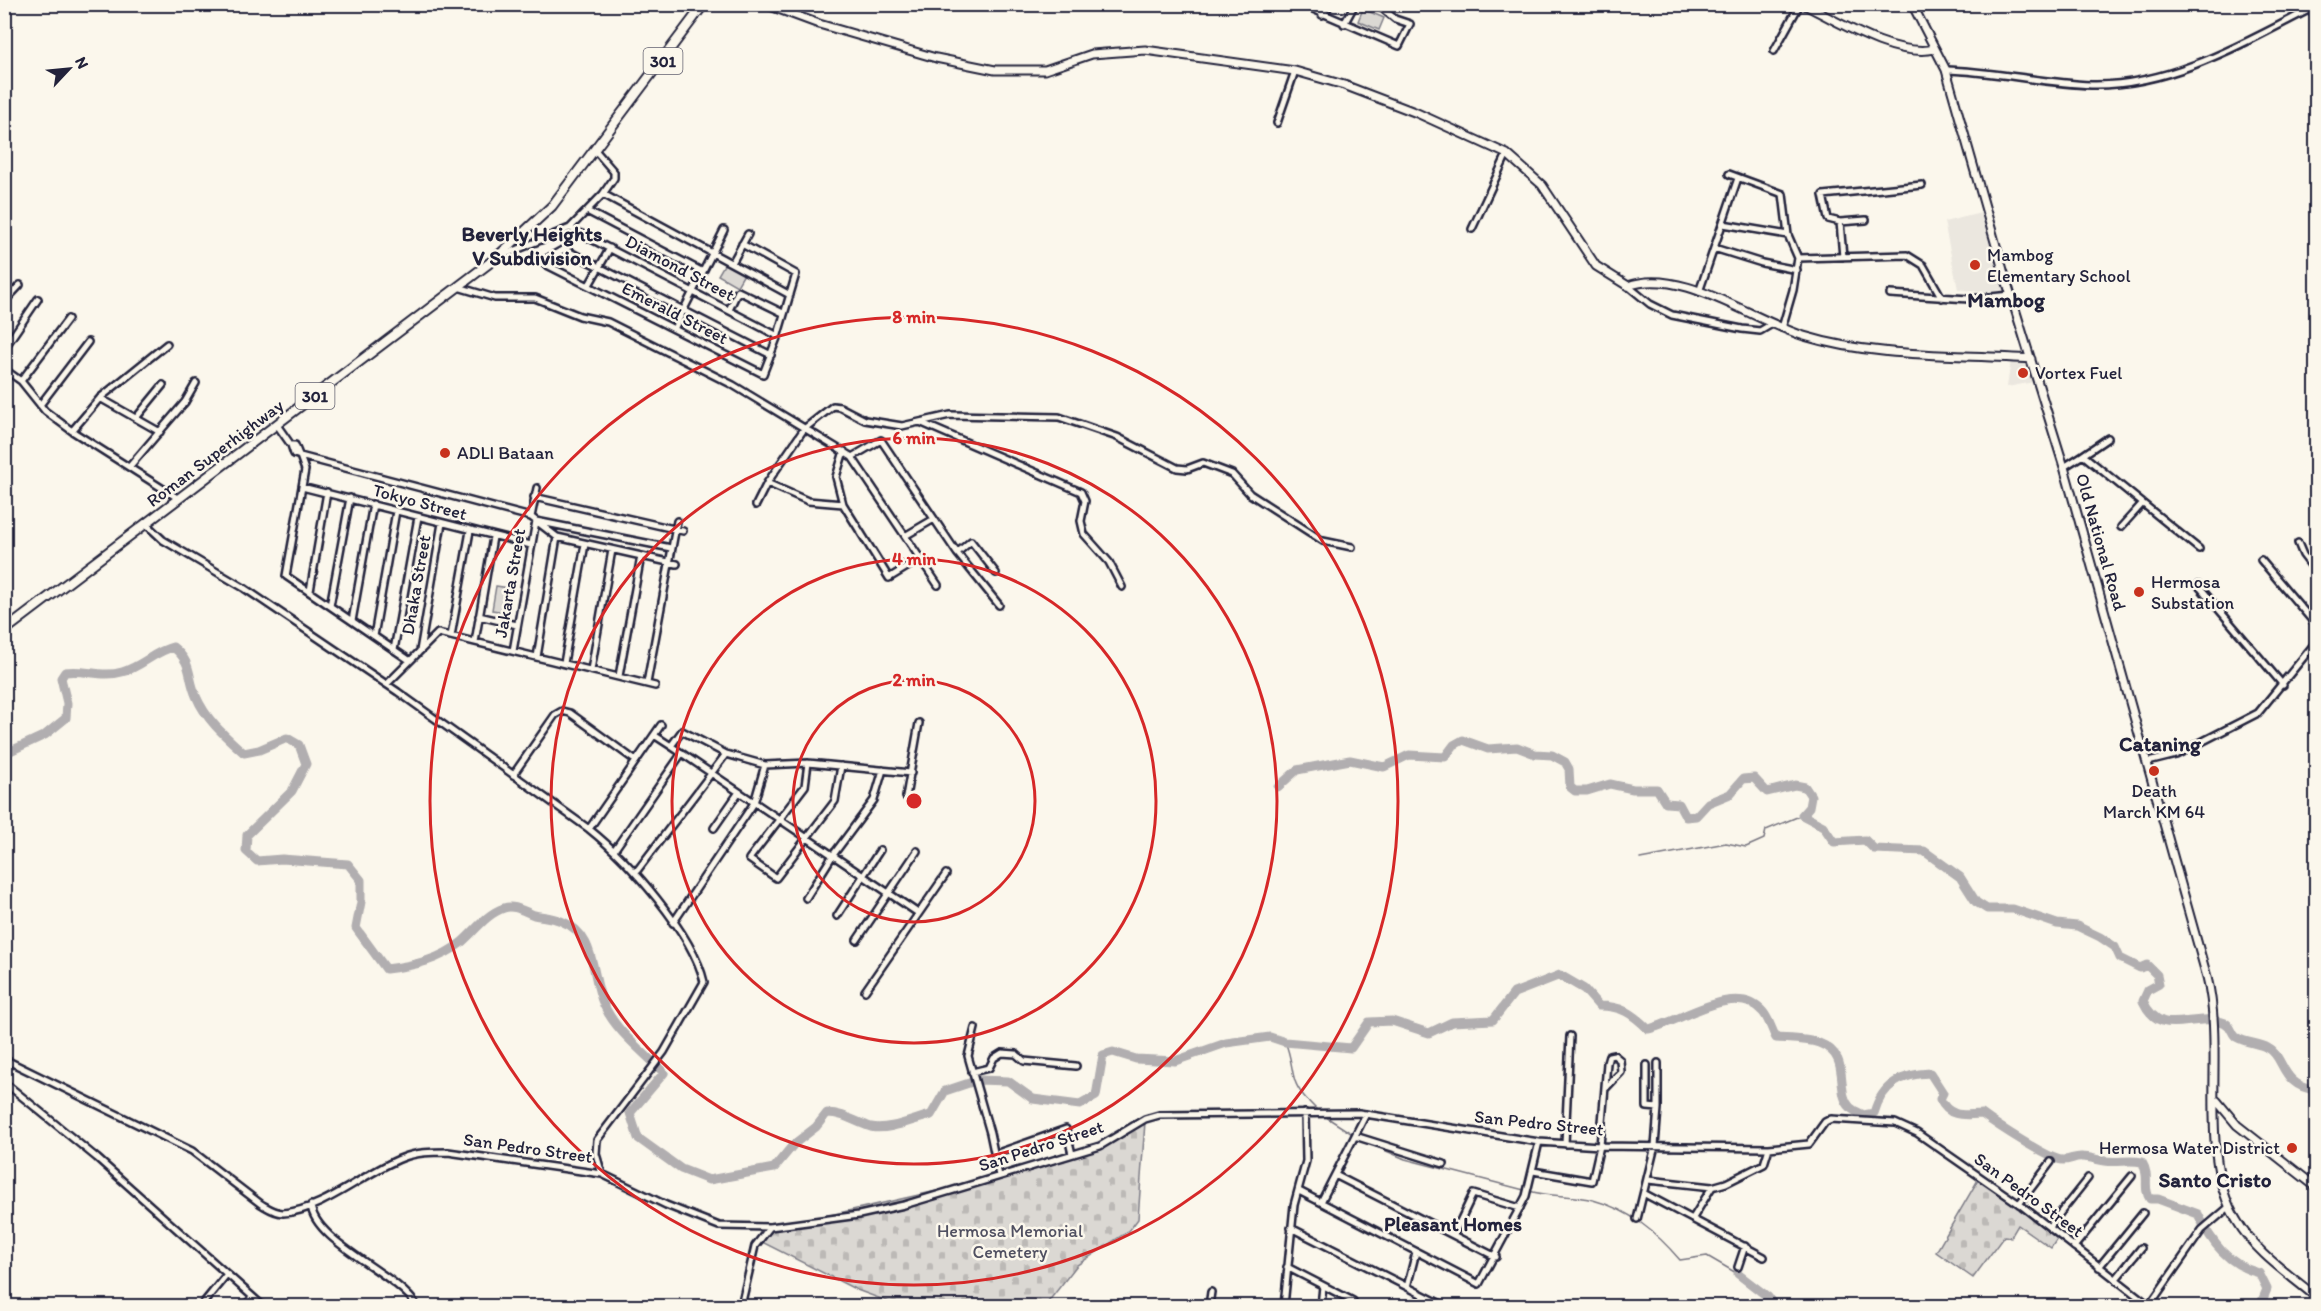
<svg xmlns="http://www.w3.org/2000/svg" width="2321" height="1311" font-family="Itim,sans-serif">
  <defs>
    <pattern id="cemetery-stones" width="16" height="16" patternUnits="userSpaceOnUse" patternTransform="scale(1.5)"><rect width="16" height="16" fill="#dbd8d3"/><path d="M2 7V4a2 2 0 0 1 4 0v3zM10 15v-3a2 2 0 0 1 4 0v3z" fill="#bcb9b6"/></pattern>
  </defs>
  <rect width="100%" height="100%" fill="#fbf7ec"/>
  <filter id="ink" filterUnits="userSpaceOnUse"><feTurbulence type="fractalNoise" baseFrequency=".0167" numOctaves="2"/><feDisplacementMap in="SourceGraphic" scale="12" xChannelSelector="R" yChannelSelector="G"/><feConvolveMatrix kernelMatrix="1 2 1 2 8 2 1 2 1" color-interpolation-filters="sRGB"/></filter>
  <g filter="url(#ink)">
    <path fill="#ebe7df" d="M1981,213l8,28 16,49 -26,2 -21,-3 -14,-67z
      M2011,360l17,1 6,21 -27,5z"/>
    <path fill="url(#cemetery-stones)" stroke="#7e7d87" stroke-width="1.5" d="M1145,1122l-7,97 -9,12 -52,34 -32,41h-145l-43,-16 -97,-49 8,-12 226,-51 108,-31z
      M1979,1178l80,58 -8,12 -33,-23 -7,12 -7,-1 -31,42 -37,-26z"/>
    <path fill="#dbd8d3" stroke="#7e7d87" stroke-width="1.5" d="M1363,9l21,9 -5,12 -21,-9z
      M725,263l19,11 -7,12 -19,-11z
      M496,586l13,2 -4,24 -13,-2z"/>
    <g fill="none" stroke-linecap="round" stroke-linejoin="round">
      <path stroke="#787681" stroke-width="1.5" d="M2315,448l1,3
        M1640,859l86,-16 20,4 18,-8 2,-9 36,-15
        M1285,1042c6,13 6,26 10,39 4,12 15,22 24,31
        M1323,1115l31,20
        M1363,1141l42,18 119,31
        M1529,1191c21,6 43,4 64,9 37,10 63,32 87,60l27,-4 31,18"/>
      <path stroke="#b1aeb0" stroke-width="9" d="M4,754l41,-19 21,-17 1,-15 -6,-25 4,-6c20,-3 37,6 57,0 19,-5 33,-21 51,-25 20,16 14,28 23,49 10,24 29,40 48,57l15,-3 28,-12 12,7 7,19 -14,27 -45,44 -1,16 11,10 25,-2 66,5 13,16v22l-5,26 30,41c27,-3 54,-9 76,-27 13,-11 24,-28 42,-34 10,-4 21,4 30,7 9,2 18,2 27,6 37,14 29,54 43,84 12,27 40,47 60,68l-34,40 8,25 43,31 28,11 65,-12 20,-24 22,-17 11,-14c17,0 28,9 44,14 17,4 43,-8 60,-12l14,-24 33,-11 30,1 25,18 47,6 16,-9 7,-41 10,-3 23,7 39,2 51,-18 44,-6 15,5 66,6 18,-26 23,-1 37,12 23,-11 41,-2 21,-27 46,-18 24,14 15,17c22,0 33,7 49,23 31,-6 88,-49 115,-17 6,7 9,18 13,26 13,1 31,1 43,5 35,13 14,49 32,65 3,3 9,5 13,7l10,-2c8,-29 28,-39 56,-40l13,20 -3,6c9,19 24,16 42,15 12,9 69,47 81,46 7,0 13,-4 19,-3 8,0 15,3 23,4 14,2 24,-2 37,1 9,15 0,25 8,37h8l40,15c13,28 30,51 61,59l8,16 -7,17
        M1278,787l19,-17 53,-10 34,7 25,-12 36,2 9,-12 9,-5 25,9 29,-2 18,7 17,1 13,7 4,7 1,18 5,4h12l23,-7 23,5h24l9,14 13,1 7,13 10,-1 12,-13 22,-9 13,-15 11,-1 13,14 28,-7 10,2 6,9 -2,11 -7,8 21,11 11,16 31,-2 9,9 50,2 36,26 16,25 11,7h26l44,15 20,2 23,11 15,10 5,11 20,10 7,-3 10,10 2,9 -11,6 -5,11c19,41 50,9 82,22 7,3 6,10 11,14 10,6 22,6 32,11 17,8 12,38 48,42
        M1738,1274l30,23 6,9"/>
      <g stroke="#22223b" stroke-width="10">
        <path id="street" d="M1301,4l98,42 11,-22 -15,-5 -18,-15
          M1322,15l9,-11
          M1344,24l11,-20
          M1774,51l26,-47
          M1946,70c48,1 96,13 145,15 80,2 157,-44 225,-79
          M1277,123l18,-52
          M1729,174l54,20 5,41 10,23
          M603,194l187,101
          M587,211l116,61
          M1840,222l26,-2
          M1723,224l65,11
          M570,228l206,107
          M1472,229l35,-75
          M1714,248l48,15 35,7
          M499,257l71,-29 33,-34 11,-16v-6l-19,-22
          M1843,257l-3,-35 -12,-3 -5,-24 99,-10
          M541,262l222,112 14,-36 19,-64 -54,-30
          M541,262l23,-13 207,106
          M732,263l16,-29
          M589,285l21,-37
          M1628,286l22,18 22,11 70,14 18,2 12,-7
          M458,287l37,11h40l45,18 28,6 125,63 119,72 29,-17 76,113 42,52
          M1699,292l39,-114
          M1890,294l79,5 42,-4
          M4,302l16,-17
          M729,310l9,-19 45,22
          M1782,328l11,-38 5,-32 109,-3 16,10 19,33
          M674,329l50,-99
          M4,349l34,-50
          M4,369l17,12 24,30 27,20 107,68
          M21,381l47,-62
          M100,398l60,34
          M40,405l48,-63
          M136,418l27,-33
          M922,423l159,69 4,9 -4,20 3,13 25,28 13,25
          M277,425l14,20h4l4,10
          M72,431l28,-33 67,-54
          M291,445l3,9 6,2 231,61 26,20 120,27
          M844,451l-8,26 7,27 46,74 31,-19
          M2083,455l25,-17
          M300,456l5,14 -19,106 123,84
          M852,457l86,128
          M130,466l55,-64 11,-19
          M2064,467l19,-12 116,94
          M302,487l229,58
          M534,497l149,34
          M843,504l-35,-3 -41,-18 37,-54 29,-23 7,1 25,13 37,6 48,-11 109,2 58,20 60,31 10,1 16,-6 29,11 18,20 73,47 29,6
          M756,505l11,-22
          M531,517l6,-29
          M146,524l17,16 81,48 154,104 191,137c39,31 104,104 115,153l-40,70 -67,88 -1,14 6,20
          M2121,527l20,-22
          M905,536l29,-17
          M2298,543l5,12 13,17
          M957,553l14,-12 25,32
          M2261,560l55,65
          M2198,585l85,100
          M310,591l17,-99
          M330,606l20,-108
          M479,616l38,9
          M352,621l21,-117
          M374,636l22,-125
          M451,636l19,-105
          M475,642l18,-105
          M394,650l24,-133
          M420,651l22,-128
          M513,651l23,-130 135,27
          M537,657l20,-120
          M564,663l21,-119
          M591,670l21,-120
          M619,676l22,-120
          M647,683l30,-162
          M387,684l51,-51 217,53
          M654,735l17,11
          M2148,762l28,-7 82,-42 58,-71
          M808,763l-3,23 -56,73 27,19 59,-77 6,-35
          M911,773l-103,-10 -43,2 -39,-11 -44,-23 -11,15 247,167
          M513,775l42,-60 7,-4 8,2 66,48
          M906,797l13,-74
          M714,828l25,-36
          M589,829l72,-104
          M615,849l67,-96
          M636,872l90,-118
          M806,898l27,-43 41,-55 9,-30
          M837,916l43,-66
          M673,923l81,-120 11,-38
          M857,940l60,-89
          M865,991l81,-117
          M975,1028l-7,28 22,77 9,43
          M4,1059l188,92 69,53c7,4 14,9 22,9 39,-2 82,-41 119,-55 15,-6 30,-6 46,-6l154,22 64,31 53,21 51,1 89,-12 45,-10 196,-59 45,-27 14,-4 200,-2 180,29 61,4 169,2 40,-4 16,-22 6,-3 64,4 22,10 105,73 128,100
          M972,1072l17,-4 5,-10 8,-5 14,1 8,7 52,5
          M4,1082l93,76 166,148
          M1658,1108v-45
          M1355,1136l89,28
          M1565,1144l5,-108
          M995,1154l71,-25 6,25
          M1533,1171l59,10 8,-35 7,-83 2,-7 5,-1 6,5 1,12 -16,17
          M1335,1175l161,82
          M1648,1180l64,7 14,-4 38,-19 5,-16
          M1299,1191l180,93 47,-88 13,-54
          M1645,1194l119,63
          M1321,1202l45,-88
          M2019,1204l32,-42
          M311,1205c3,37 86,68 106,101
          M1693,1218l19,-31
          M1637,1219l18,-73 3,-38 -11,-1v-42
          M2049,1227l39,-49
          M1291,1228l154,78
          M1454,1234l19,-40 47,14
          M2074,1247l58,-71
          M1287,1267l66,34
          M1738,1267l7,-21
          M2099,1267l44,-54
          M2116,1279l25,-31
          M1407,1287l9,-35
          M201,1306l26,-32
          M245,1306l7,-9
          M741,1306l14,-60 15,-19
          M1209,1306l2,-14
          M1284,1306l10,-101 12,-44 -1,-48
          M1321,1306l2,-20
          M1419,1306l5,-10
          M2149,1306l53,-76 27,-23"/>
      </g>
      <g stroke="#22223b" stroke-width="11">
        <path id="secondary" d="M765,4l54,20 117,34 59,12h50l47,-16 53,-4 150,21 49,14 73,28 90,41 35,31 54,81 32,20c52,-20 124,34 176,50 72,22 152,18 227,23
          M1803,4c36,18 92,54 132,45
          M1912,4l34,66 57,200 61,197 143,510c19,75 -11,178 30,244 18,31 53,54 79,76
          M2217,1101l20,24 79,62"/>
      </g>
      <g stroke="#22223b" stroke-width="12">
        <path id="primary" d="M4,631l492,-373 56,-52 152,-202"/>
      </g>
      <use href="#street" stroke="#fbf7ec" stroke-width="5"/>
      <use href="#secondary" stroke="#fbf7ec" stroke-width="7"/>
      <use href="#primary" stroke="#fbf7ec" stroke-width="8"/>
    </g>
  </g>
  <g fill="none" stroke="#d62828" stroke-width="3">
    <circle cx="914" cy="801" r="121"/>
    <circle cx="914" cy="801" r="242"/>
    <circle cx="914" cy="801" r="363"/>
    <circle cx="914" cy="801" r="484"/>
  </g>
  <g fill="#c8321e" stroke="#fbf7ec" stroke-width="2">
    <circle cx="1975" cy="265" r="6"/>
    <circle cx="2023" cy="373" r="6"/>
    <circle cx="445" cy="453" r="6"/>
    <circle cx="2139" cy="592" r="6"/>
    <circle cx="2154" cy="771" r="6"/>
    <circle cx="2292" cy="1148" r="6"/>
  </g>
  <g text-anchor="middle" stroke-width="5" stroke-linejoin="round" paint-order="stroke">
    <g fill="#fbf7ec" stroke="#636270" stroke-width="1.5">
      <rect x="643.5" y="48" width="39" height="26" rx="4.5"/>
      <rect x="295.5" y="383" width="39" height="26" rx="4.5"/>
    </g>
    <g font-size="16" font-weight="bold" fill="#22223b">
      <text x="663" y="67">301</text>
      <text x="315" y="402">301</text>
    </g>
    <g font-size="18" fill="#22223b" stroke="#fbf7ec" text-anchor="start">
      <text x="1987" y="261">Mambog<tspan x="1987" dy="21">Elementary School</tspan></text>
      <text x="2035" y="379">Vortex Fuel</text>
      <text x="457" y="459">ADLI Bataan</text>
      <text x="2151" y="588">Hermosa<tspan x="2151" dy="21">Substation</tspan></text>
      <text x="2154" y="797" text-anchor="middle">Death<tspan x="2154" dy="21">March KM 64</tspan></text>
      <text x="2280" y="1154" text-anchor="end">Hermosa Water District</text>
    </g>
    <g font-size="18" fill="#22223b" stroke="#fbf7ec">
      <text transform="translate(680 268) rotate(28)" y="6">Diamond Street</text>
      <text transform="translate(675 313) rotate(27)" y="6">Emerald Street</text>
      <text transform="translate(215 453) rotate(-37)" y="6">Roman Superhighway</text>
      <text transform="translate(420 502) rotate(15)" y="6">Tokyo Street</text>
      <text transform="translate(2101 542) rotate(74)" y="6">Old National Road</text>
      <text transform="translate(510 583) rotate(-80)" y="6">Jakarta Street</text>
      <text transform="translate(416 585) rotate(-80)" y="6">Dhaka Street</text>
      <text transform="translate(1539 1123) rotate(6)" y="6">San Pedro Street</text>
      <text transform="translate(1041 1146) rotate(-18)" y="6">San Pedro Street</text>
      <text transform="translate(528 1148) rotate(8)" y="6">San Pedro Street</text>
      <text transform="translate(2029 1195) rotate(36)" y="6">San Pedro Street</text>
    </g>
    <g font-size="18" fill="#505061" stroke="#fbf7ec">
      <text x="1010" y="1237">Hermosa Memorial<tspan x="1010" dy="21">Cemetery</tspan></text>
    </g>
    <g font-size="20" font-weight="bold" fill="#22223b" stroke="#fbf7ec">
      <text x="1453" y="1231">Pleasant Homes</text>
    </g>
    <g font-size="21" font-weight="bold" fill="#22223b" stroke="#fbf7ec">
      <text x="532" y="241">Beverly Heights<tspan x="532" dy="24">V Subdivision</tspan></text>
      <text x="2006" y="307">Mambog</text>
      <text x="2160" y="751">Cataning</text>
      <text x="2215" y="1187">Santo Cristo</text>
    </g>
  </g>
  <circle cx="914" cy="801" r="9" fill="#d62828" stroke="#fbf7ec" stroke-width="3"/>
  <g font-size="18" text-anchor="middle" font-weight="bold" fill="#d62828" stroke="#fbf7ec" stroke-width="5" stroke-linejoin="round" paint-order="stroke">
    <text x="914" y="323">8 min</text>
    <text x="914" y="444">6 min</text>
    <text x="914" y="565">4 min</text>
    <text x="914" y="686">2 min</text>
  </g>
  <rect width="2321" height="1311" fill="none" stroke="#fbf7ec" stroke-width="24"/>
  <rect x="12" y="12" width="2297" height="1287" fill="none" stroke="#22223b" stroke-width="2" filter="url(#ink)"/>
  <g transform="translate(69 69) rotate(64)" stroke="#fbf7ec" stroke-width="4.5" paint-order="stroke">
  <path d="M0-4.5L10 22L0 15L-10 22Z" fill="#22223b"/>
  <text y="-9" font-size="16" font-weight="bold" text-anchor="middle" fill="#22223b">N</text>
  </g>
</svg>
